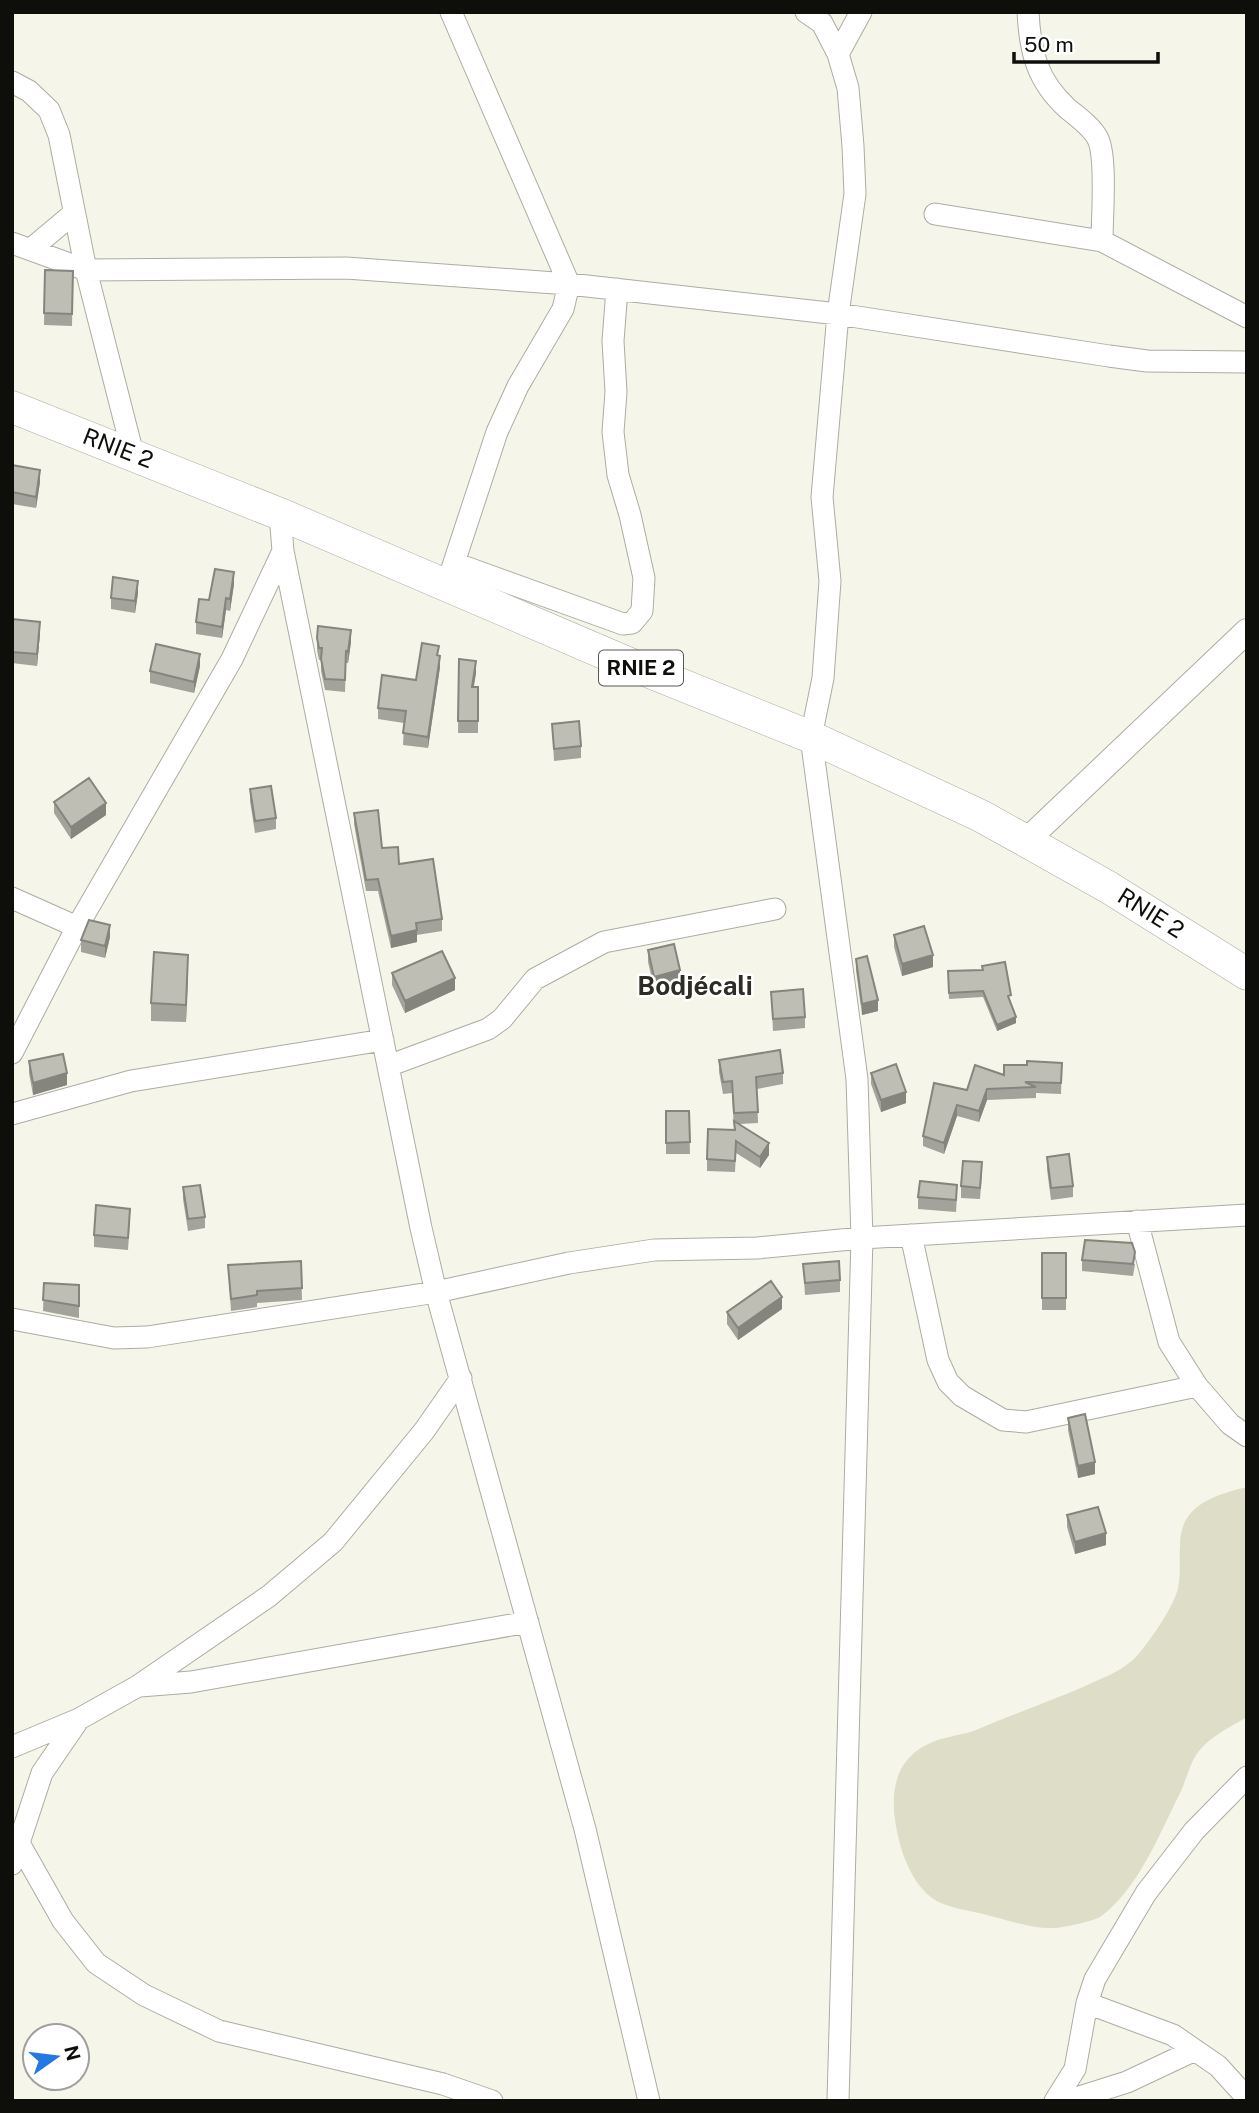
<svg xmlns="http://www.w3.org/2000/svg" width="1259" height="2113" font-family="'Public Sans',sans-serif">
  <rect width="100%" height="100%" fill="#f5f5ea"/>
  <path fill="#ddddc8" d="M1243,1488h4v229c-18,11 -39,20 -51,38 -7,11 -10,26 -16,38 -20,40 -43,98 -80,124 -7,4 -37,11 -46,11 -22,1 -46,-8 -67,-13 -15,-4 -32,-6 -46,-12 -23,-10 -35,-38 -41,-59 -11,-41 -12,-85 35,-103 13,-5 28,-6 41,-11 35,-15 72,-28 107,-43 17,-8 37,-15 51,-28 13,-13 41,-54 44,-71 3,-14 1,-29 2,-43 0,-38 31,-49 63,-57z"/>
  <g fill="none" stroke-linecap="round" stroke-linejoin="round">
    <g stroke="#acaca2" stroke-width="23">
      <path id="minor" d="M806,12l16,11 16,31 10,34 5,58 2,48 -17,120 -16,183 8,84 -7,97 -12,59 46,342 5,159 -24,863
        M1028,12c2,40 9,69 40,97 10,8 24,18 30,30 9,19 4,79 4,102l145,76
        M838,54l23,-42
        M12,82l17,9 20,19 10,25 27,135 47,184
        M935,214l167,27
        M12,243l74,27 260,-2 223,16 269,30 271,42 38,5 100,1
        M31,249l43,-36
        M280,514l3,37 138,677 15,64 149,537 64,272
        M454,563l169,61 9,-1 10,-12 2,-33 -14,-63 -12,-40 -5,-43 3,-40 -3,-51 4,-52
        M447,584l50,-152 21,-46 45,-77 6,-25 -118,-272
        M12,898l65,29
        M12,1053l65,-126 155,-268 51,-108
        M388,1066l100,-37 14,-10 33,-40 69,-37 171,-33
        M12,1114l119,-33 252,-41
        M1137,1221l32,121 28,44 33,38 17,12
        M911,1235l27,125 10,22 14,14 41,24 23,2 171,-36
        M12,1319l102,19 33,-1 289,-45 133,-29 85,-13 103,-2 105,-10 385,-23
        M140,1686l51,-4 337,-60
        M12,1747l67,-28 59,-33 131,-90 64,-54 91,-111 37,-53
        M20,1845l43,76 33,42 48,32 75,36 224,53 49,17
        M12,1864l30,-91 37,-54
        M1087,2003l86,32 45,31 29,32
        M1055,2101l20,-32 12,-66 8,-24 51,-86 48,-62 53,-54
        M1067,2101l60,-19 68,-32"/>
    </g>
    <g stroke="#acaca2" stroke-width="26">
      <path id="tertiary" d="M1026,841l221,-210"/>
    </g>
    <g stroke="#acaca2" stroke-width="33">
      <path id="primary" d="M12,407l268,107 345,148 186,75 170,79 45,25 82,46 139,87"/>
    </g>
    <use href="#minor" stroke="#fff" stroke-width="21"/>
    <use href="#tertiary" stroke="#fff" stroke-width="24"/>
    <use href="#primary" stroke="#fff" stroke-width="32"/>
  </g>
  <path fill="#a3a39b" d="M45,270l28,1 -1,55 -28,-1z
    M12,465l28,17 -4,26 -24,-4z
    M234,584l-4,27 -4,-1 -4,28 -26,-4v-12l13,-22z
    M138,593l-3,20 -24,-4v-11z
    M12,619l28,14 -3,33 -25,-3z
    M317,638l34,4 -3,21h-2l-1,29 -20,-2 -4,-19v-11h-2l-2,-10z
    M439,655l1,12 -12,81 -25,-3 1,-22 -26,-4v-11l38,-28z
    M459,659l17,14 -3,14h5v46h-20z
    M200,666l-6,27 -44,-10v-12z
    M552,724l29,22v12l-27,3z
    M250,789l26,29v11l-21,4 -5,-32z
    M54,802l52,13 -35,24 -17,-26z
    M354,813l28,35 17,16 43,55v12l-25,4v7l-26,6 -13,-57h-12l-12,-67z
    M894,935l39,32 -31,9 -8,-29z
    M110,937l-5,21 -24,-6v-12z
    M648,950l32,32 -26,6 -6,-26z
    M856,959l22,52 -16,4 -6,-45z
    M982,966l29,35 -1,1 6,21 -19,8 -14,-34 -34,2 -1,-28 34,-1z
    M188,972l-2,50 -35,-1v-18z
    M392,973l63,17 -50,23 -13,-28z
    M771,992l34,25v11l-32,3z
    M719,1060l64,13v11l-26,5 1,34 -18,1 29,31 -9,13 -24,-15 -1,19 -28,-1v-12l27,-29 -2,-37 -9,1 -4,-22z
    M29,1061l38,24 -34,10 -4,-22z
    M1062,1063l-1,31 -25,-1v5l-49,2 -8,22 -22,-6 -13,38 -21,-8v-10l44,-46 37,-15z
    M871,1073l35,30 -25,9 -10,-28z
    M666,1111h23l1,43h-24z
    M1047,1157l26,29v11l-22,3 -4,-31z
    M982,1174l-2,25 -19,-1v-12z
    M183,1187l22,30v11l-17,3 -5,-32z
    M957,1196l-1,16 -38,-3v-12z
    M130,1220l-2,30 -34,-3v-12z
    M1042,1253h24v57h-24z
    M1082,1260l53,4 -2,12 -51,-5z
    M301,1261l1,39 -45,3v4l-26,4 -3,-46z
    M803,1264l37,16v12l-35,3z
    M44,1283l35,2v33l-36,-7z
    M782,1309l-44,31 -11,-16v-12z
    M1068,1418l27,56 -17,4 -10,-48z
    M1067,1515l39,30 -31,9 -8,-27z"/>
  <path fill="#85857e" d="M40,470v12l-4,26v-11z
    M234,572v12l-4,27v-12z
    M138,581v12l-3,20v-12z
    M226,598v12l-4,28v-11z
    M40,622v11l-3,33v-12z
    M351,630v12l-3,21v-11z
    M200,654v12l-6,27v-11z
    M440,656v11l-12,81v-11z
    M476,661v12l-4,26v-12z
    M106,803v12l-35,24v-12z
    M110,925v12l-5,21v-12z
    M417,930v12l-26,6v-12z
    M188,955v17l-2,50v-17z
    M933,955v12l-31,9v-12z
    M680,970v12l-26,6v-11z
    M455,978v12l-50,23v-12z
    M878,1000v11l-16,4v-11z
    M1016,1017v6l-19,8v-6z
    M67,1073v12l-34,10v-12z
    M987,1089v11l-8,22v-11z
    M906,1092v11l-25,9v-12z
    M957,1105v11l-13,38v-11z
    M769,1143v12l-9,13v-11z
    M782,1297v12l-44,31v-12z
    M1095,1462v12l-17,4v-12z
    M1106,1533v12l-31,9v-12z"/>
  <path fill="#bebeb4" stroke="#85857e" stroke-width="2" d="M45,270l28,1 -1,43 -28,-1z
    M12,465l28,5 -4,27 -24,-5z
    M215,569l19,3 -4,27 -4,-1 -4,29 -26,-5 3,-23 10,1z
    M113,577l25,4 -3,20 -24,-3z
    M12,619l28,3 -3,32 -25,-2z
    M318,626l33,4 -3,22 -2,-1 -1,29 -20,-1 -4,-20 1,-11h-3l-2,-10z
    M422,643l17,3 -2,9 3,1 -12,81 -25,-4 3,-22 -28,-3 4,-33 34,5z
    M156,644l44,10 -6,28 -44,-11z
    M459,659l17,2 -4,26h6v34h-20z
    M579,721l2,25 -27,3 -2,-25z
    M89,778l17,25 -35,24 -17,-25z
    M271,786l5,32 -21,3 -5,-32z
    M378,810l4,38 16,-1 1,17 34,-5 9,60 -26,4 1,7 -26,6 -13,-57 -12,1 -12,-67z
    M89,920l21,5 -5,21 -24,-6z
    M924,926l9,29 -31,9 -8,-29z
    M674,944l6,26 -26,7 -6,-27z
    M442,951l13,27 -50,23 -13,-28z
    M154,952l34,3 -2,50 -35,-2z
    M867,956l11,44 -16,4 -6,-45z
    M1005,962l6,33 -3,1 8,21 -19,8 -14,-34 -34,2 -1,-22 35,-1 -1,-4z
    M803,989l2,28 -32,2 -2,-27z
    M780,1050l3,23 -27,4 2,35 -24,1 -2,-32 -9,1 -4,-22z
    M63,1054l4,19 -34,10 -4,-22z
    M1027,1061l35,2 -1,20 -36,-1 11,5 -49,2 -8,22 -22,-6 -13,38 -21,-7 11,-53 33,7 8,-25 29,10v-10h23z
    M896,1064l10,28 -25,8 -10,-27z
    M666,1111h23l1,31 -24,1z
    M734,1121l35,22 -9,14 -24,-16 -1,20 -28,-2 1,-30 27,1z
    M1069,1154l4,32 -22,2 -4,-31z
    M963,1161l19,1 -2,26 -19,-2z
    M920,1181l37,4 -1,15 -38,-3z
    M200,1185l5,32 -17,2 -5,-32z
    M96,1205l34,4 -2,29 -34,-3z
    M1085,1240l47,3 3,9 -2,12 -51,-4z
    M1042,1253h24v45h-24z
    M301,1261l1,27 -45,3v4l-26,4 -3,-34z
    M839,1261l1,19 -35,3 -2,-19z
    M771,1281l11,16 -44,31 -11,-16z
    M44,1283l35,2v21l-36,-6z
    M1085,1414l10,48 -17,4 -10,-48z
    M1098,1507l8,26 -31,9 -8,-27z"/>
  <g text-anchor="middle" stroke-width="5" stroke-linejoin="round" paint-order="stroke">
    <rect fill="#fff" stroke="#565654" stroke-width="2" x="599" y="650.5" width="84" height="35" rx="5"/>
    <g font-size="21" font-weight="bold" fill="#0e0e0b">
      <text x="641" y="675">RNIE 2</text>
    </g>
    <g font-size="23" fill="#0e0e0b" stroke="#fff">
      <text transform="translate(118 448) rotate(21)" y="8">RNIE 2</text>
      <text transform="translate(1151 913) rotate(32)" y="8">RNIE 2</text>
    </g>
    <g font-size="26" font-weight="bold" fill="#2d2d25" stroke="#fff">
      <text x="695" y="995">Bodjécali</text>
    </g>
  </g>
  <rect width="1259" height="2113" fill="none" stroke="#0e0e0b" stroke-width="28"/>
  <g transform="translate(56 2057) rotate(76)"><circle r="33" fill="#ffffff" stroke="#9f9f9d" stroke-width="2"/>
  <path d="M0-5L12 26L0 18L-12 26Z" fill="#2577e2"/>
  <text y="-10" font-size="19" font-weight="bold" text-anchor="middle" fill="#0e0e0b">N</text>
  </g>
  <path d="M1014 52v10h144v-10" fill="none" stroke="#0e0e0b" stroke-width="3.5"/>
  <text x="1024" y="52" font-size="21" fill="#0e0e0b" stroke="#ffffff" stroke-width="5" paint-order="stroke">50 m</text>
</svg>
